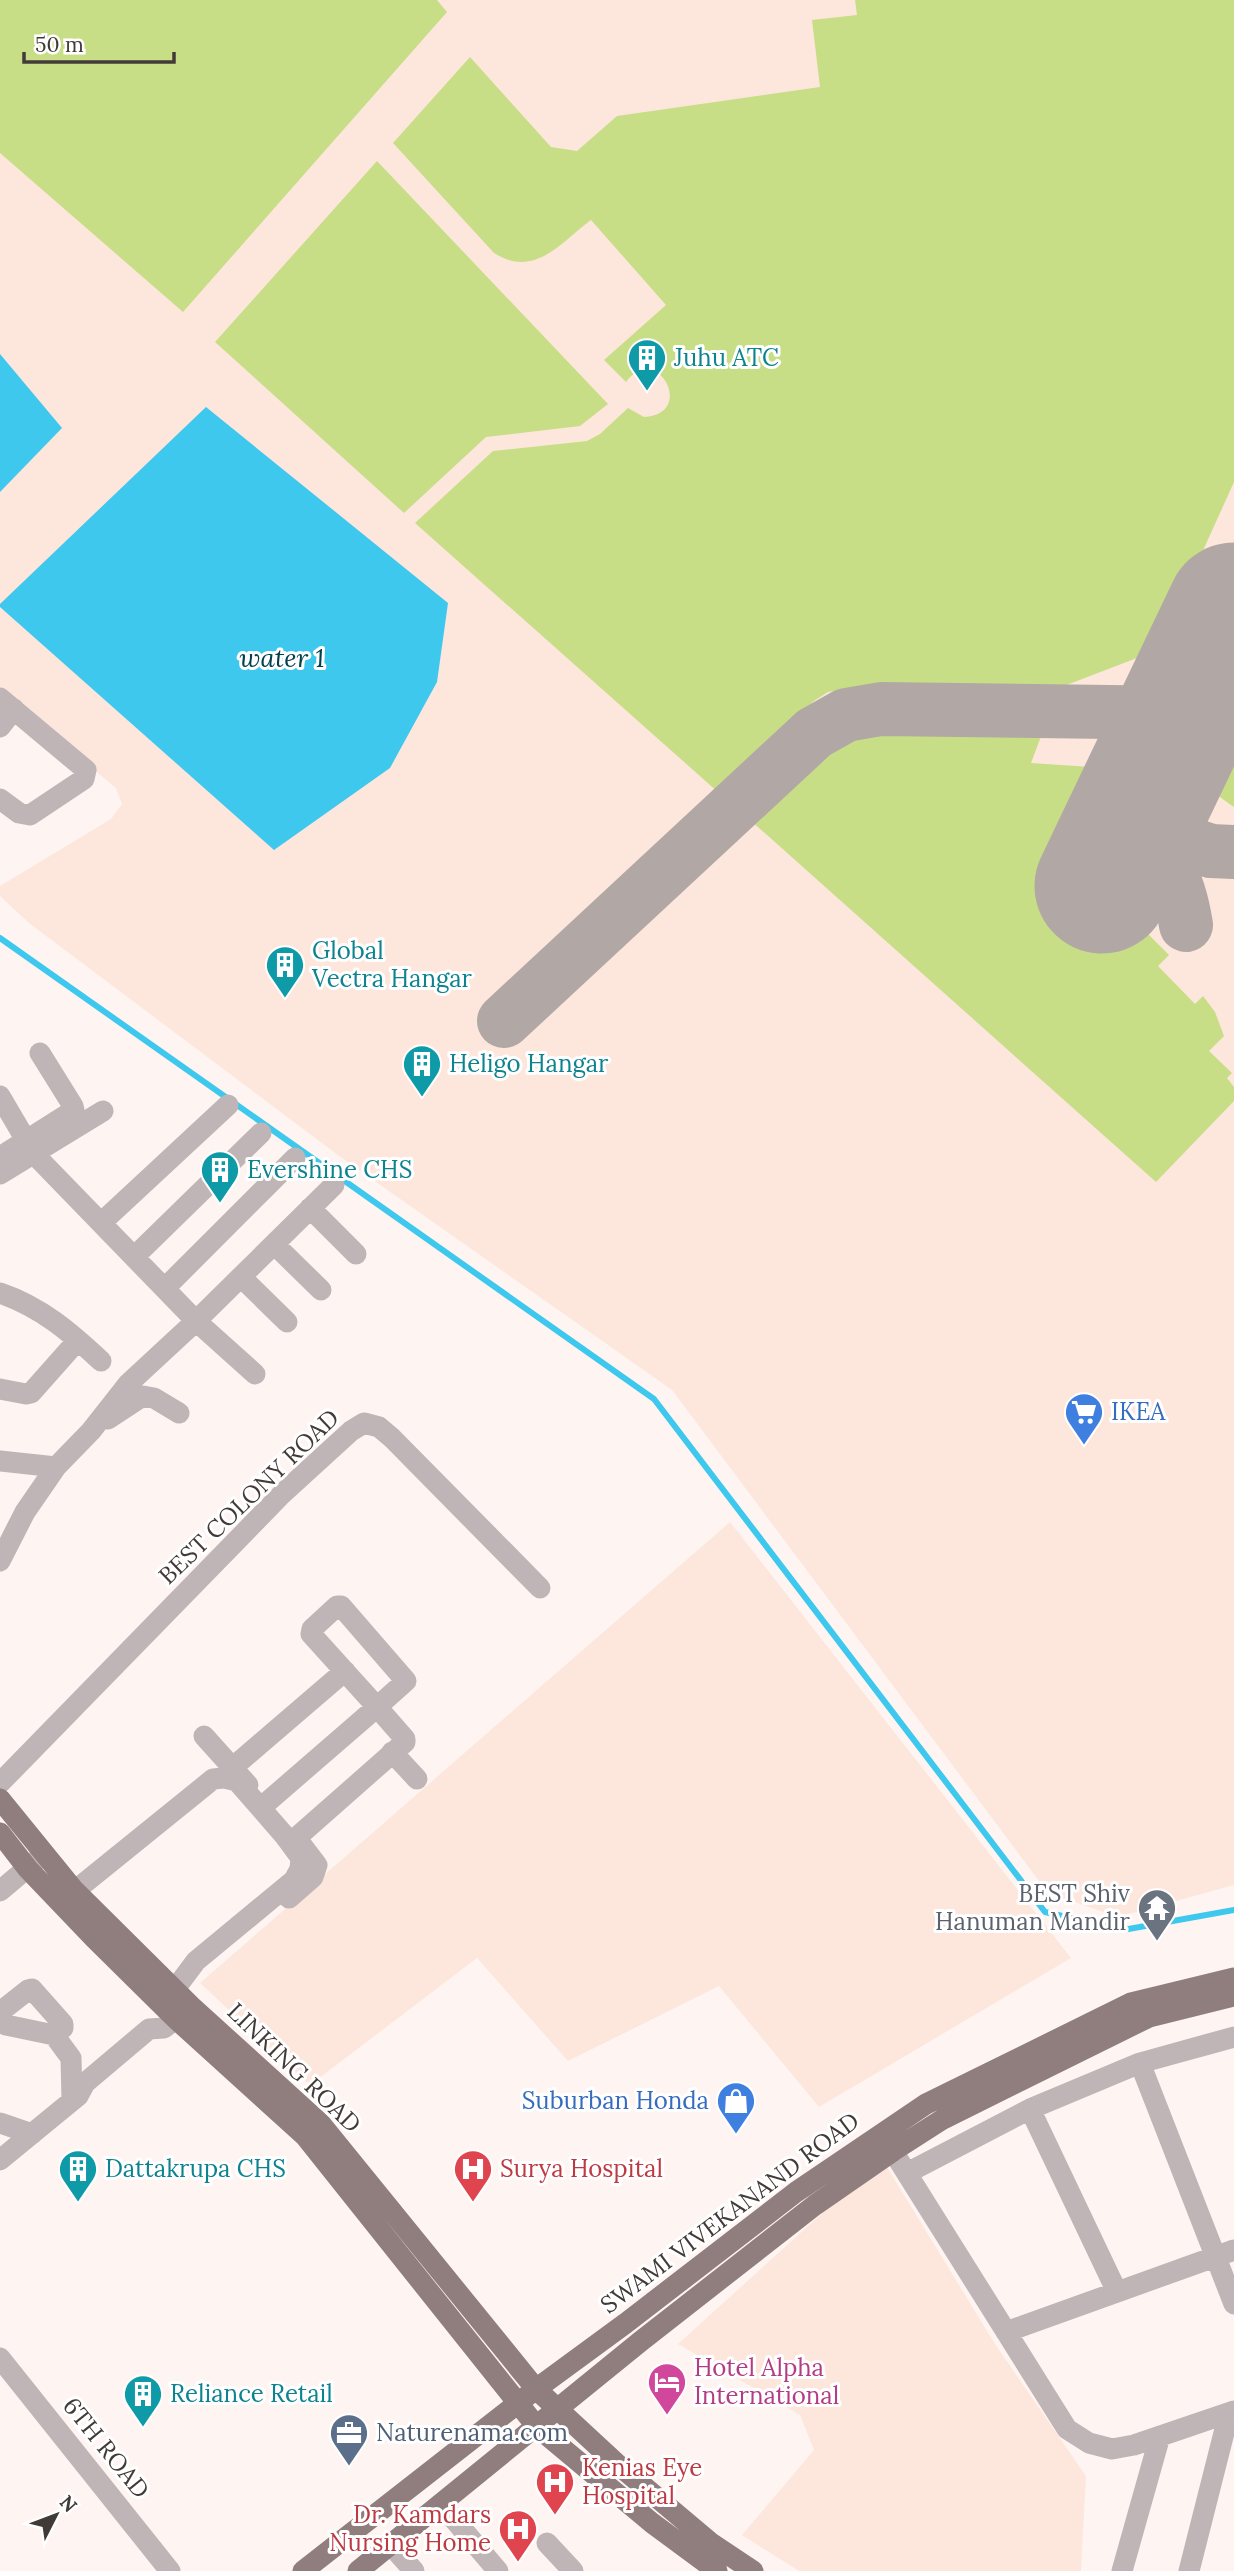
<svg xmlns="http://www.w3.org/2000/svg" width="1234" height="2571" font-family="Lora,serif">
  <rect width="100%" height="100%" fill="#fef5f2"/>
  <path fill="#fde6dc" d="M0,0h1234v1885l-116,32 -70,-24 -376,-503 -333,-234 -310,-233 -29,-27v-10l111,-67 11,-15 -6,-16 -116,-96z
    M730,1522l341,436 -252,149 -100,-121 -151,75 -91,-103 -167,127 -110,-102z
    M882,2159l113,185 91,132 -5,95h-282l-57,-36 72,-85 -14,-35 -122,-71z"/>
  <path fill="#c8de86" d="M0,0h437l10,12 -264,300 -183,-159z
    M855,0h379v482l-66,146 -13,17 -18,13 -81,31 -198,-2 -30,5 -14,9 -95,92 -304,-270 78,-72 94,-10 13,-7 28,-26 16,9c53,-3 13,-76 -18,-35l-22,-22 62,-55 -75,-85c-30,22 -56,59 -97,33l-101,-110 77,-86 81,90 26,4 40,-35 203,-29 -8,-67 45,-5z
    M377,161l231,243 -28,22 -94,11 -82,76 -189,-171z
    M879,717l167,6 -15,40 75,5 -54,114 76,36 15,11 26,26 -11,11 37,38 8,-8 12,16 9,24 -15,15 23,22 -5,5 7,9v14l-78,81 -416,-371 95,-81z
    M1234,717v90c-14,-10 -28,-18 -27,-37z"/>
  <path fill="#3fc8ee" d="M0,354l62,74 -62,64z
    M206,407l242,196 -11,79 -47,86 -116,82 -274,-243v-3z"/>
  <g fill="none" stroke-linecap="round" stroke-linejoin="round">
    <path stroke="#3fc8ee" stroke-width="6" d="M0,938l654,461 391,513 78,18 111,-20"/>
    <path stroke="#b1a8a5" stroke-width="54" d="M1131,825c35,35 47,50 55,100
      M1131,825l80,26 23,1
      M504,1021l310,-288 32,-18 35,-6 304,4"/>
    <path stroke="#b1a8a5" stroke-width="135" d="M1102,886l132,-276"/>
    <path stroke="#bfb5b6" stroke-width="21" d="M0,698l86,72 -2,9 -54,36 -11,-2 -19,-14
      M0,727l14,-18
      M0,1096l34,58 162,167 59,53
      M0,1157l74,-47 -1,-4 -33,-53
      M0,1174l103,-63
      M310,1208l46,46
      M101,1223l127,-118
      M274,1244l47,46
      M134,1257l127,-124
      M241,1277l46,45
      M165,1288l130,-130
      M0,1293c41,14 70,39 101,68
      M0,1389l26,5 5,-1 47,-53
      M108,1419l35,-23 11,2 25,15
      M0,1461l56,6 35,-36 37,-47 68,-63 138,-136
      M0,1561l25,-49 31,-45
      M337,1606h4l65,75 -29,26 -66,-73 1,-5z
      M204,1736l44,49
      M392,1752l25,27
      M232,1768l113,-97
      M0,1783l282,-289 69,-63 13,-8 15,4 13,11 148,150
      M265,1804l112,-97 28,32v3l-109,96
      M0,1891l44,-37
      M289,1898l24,-21 4,-12 -19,-25
      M61,1902l152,-123 11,-1 13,3 47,54 17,23 -1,11 -6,11 -98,81 -21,28
      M0,2012l28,-22 4,-1 31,35v4l-9,7 17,23 1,42
      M0,2017l6,8 48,10
      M1140,2063l94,241
      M1030,2109l87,183
      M0,2123l32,11
      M884,2137l183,292 22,14 23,6 22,-4 100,-34
      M0,2160l78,-64 7,-13 64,-54 15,-1 26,-20
      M907,2173l123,-64 110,-46 94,-26
      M1006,2332l228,-82
      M0,2358l170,213
      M441,2504l57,67
      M547,2543l26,28
      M391,2545l23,26
      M1122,2571l38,-135
      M1189,2571l40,-158"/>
    <path stroke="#907e7f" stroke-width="21" d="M0,1799l74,91 117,116 130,118 215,265 80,74 95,80 42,28
      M0,1833l28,36 66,69 82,81 129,117 232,291 115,96 65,48
      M303,2571l233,-182 90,-66 170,-131 130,-88 205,-101 103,-25
      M358,2571l283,-230 174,-136 78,-54 50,-32 206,-102 85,-21"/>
  </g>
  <defs>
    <g id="building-pin" transform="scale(2.0125)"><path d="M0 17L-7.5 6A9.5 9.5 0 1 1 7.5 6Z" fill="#0f9aa8" stroke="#fff"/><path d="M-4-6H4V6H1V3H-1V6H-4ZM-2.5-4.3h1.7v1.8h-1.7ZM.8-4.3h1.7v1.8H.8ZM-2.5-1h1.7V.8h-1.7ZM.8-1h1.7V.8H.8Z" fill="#fff"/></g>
    <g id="supermarket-pin" transform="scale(2.0125)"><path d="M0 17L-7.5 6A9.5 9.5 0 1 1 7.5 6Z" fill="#3f7fe0" stroke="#fff"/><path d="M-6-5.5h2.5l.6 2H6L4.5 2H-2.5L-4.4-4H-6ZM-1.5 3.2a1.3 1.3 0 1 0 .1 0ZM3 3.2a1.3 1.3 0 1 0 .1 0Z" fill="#fff"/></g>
    <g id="temple-pin" transform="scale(2.0125)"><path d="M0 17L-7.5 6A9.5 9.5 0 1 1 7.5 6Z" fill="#6b7280" stroke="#fff"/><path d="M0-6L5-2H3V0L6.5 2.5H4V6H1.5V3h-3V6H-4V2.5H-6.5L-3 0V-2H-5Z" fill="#fff"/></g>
    <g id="shop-pin" transform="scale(2.0125)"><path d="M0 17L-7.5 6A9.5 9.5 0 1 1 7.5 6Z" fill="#3f7fe0" stroke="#fff"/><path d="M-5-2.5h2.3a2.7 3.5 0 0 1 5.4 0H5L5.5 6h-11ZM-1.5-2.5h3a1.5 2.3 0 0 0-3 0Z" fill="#fff"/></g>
    <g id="hospital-pin" transform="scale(2.0125)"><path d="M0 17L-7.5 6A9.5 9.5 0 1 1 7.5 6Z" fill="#e0444e" stroke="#fff"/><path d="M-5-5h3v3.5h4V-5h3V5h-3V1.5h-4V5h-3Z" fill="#fff"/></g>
    <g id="hotel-pin" transform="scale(2.0125)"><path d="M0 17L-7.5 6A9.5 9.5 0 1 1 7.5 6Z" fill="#d1479c" stroke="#fff"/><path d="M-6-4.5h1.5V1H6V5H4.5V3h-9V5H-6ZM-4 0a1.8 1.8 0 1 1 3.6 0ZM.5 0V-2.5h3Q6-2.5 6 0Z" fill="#fff"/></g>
    <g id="office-pin" transform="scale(2.0125)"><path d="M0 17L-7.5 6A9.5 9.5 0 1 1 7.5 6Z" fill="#5c6f8a" stroke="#fff"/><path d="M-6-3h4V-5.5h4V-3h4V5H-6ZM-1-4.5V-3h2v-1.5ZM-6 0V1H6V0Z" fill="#fff"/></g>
  </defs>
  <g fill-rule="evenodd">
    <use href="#building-pin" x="647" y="358"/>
    <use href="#building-pin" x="285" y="965"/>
    <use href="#building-pin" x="422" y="1064"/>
    <use href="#building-pin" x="220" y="1170"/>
    <use href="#supermarket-pin" x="1084" y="1412"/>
    <use href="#temple-pin" x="1157" y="1908"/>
    <use href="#shop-pin" x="736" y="2101"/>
    <use href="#building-pin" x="78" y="2169"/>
    <use href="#hospital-pin" x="473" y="2169"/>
    <use href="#hotel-pin" x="667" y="2382"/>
    <use href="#building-pin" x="143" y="2394"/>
    <use href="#office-pin" x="349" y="2433"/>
    <use href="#hospital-pin" x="555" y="2482"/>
    <use href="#hospital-pin" x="518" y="2529"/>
  </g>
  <g text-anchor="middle" stroke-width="6" stroke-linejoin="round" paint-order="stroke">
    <g font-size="24" fill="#0d838f" stroke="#fff" text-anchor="start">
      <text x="674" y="366">Juhu ATC</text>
      <text x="312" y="959">Global<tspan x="312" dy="28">Vectra Hangar</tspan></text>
      <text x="449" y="1072">Heligo Hangar</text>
      <text x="247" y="1178">Evershine CHS</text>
      <text x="105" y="2177">Dattakrupa CHS</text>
      <text x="170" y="2402">Reliance Retail</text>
    </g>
    <g font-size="24" fill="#366cbe" stroke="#fff" text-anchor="start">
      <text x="1111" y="1420">IKEA</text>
      <text x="709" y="2109" text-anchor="end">Suburban Honda</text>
    </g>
    <g font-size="24" fill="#423a37" stroke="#fff">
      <text transform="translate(249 1497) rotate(-44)" y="8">BEST COLONY ROAD</text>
      <text transform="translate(294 2068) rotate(44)" y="8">LINKING ROAD</text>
      <text transform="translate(730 2213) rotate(-37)" y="8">SWAMI VIVEKANAND ROAD</text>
      <text transform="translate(106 2448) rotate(51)" y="8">6TH ROAD</text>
    </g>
    <g font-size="24" fill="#5b616d" stroke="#fff" text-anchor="end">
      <text x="1130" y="1902">BEST Shiv<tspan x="1130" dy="28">Hanuman Mandir</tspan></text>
    </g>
    <g font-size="24" fill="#be3a42" stroke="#fff" text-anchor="start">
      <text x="500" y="2177">Surya Hospital</text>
      <text x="582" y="2476">Kenias Eye<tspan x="582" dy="28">Hospital</tspan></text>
      <text x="491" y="2523" text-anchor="end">Dr. Kamdars<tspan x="491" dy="28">Nursing Home</tspan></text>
    </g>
    <g font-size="24" fill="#b23c85" stroke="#fff" text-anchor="start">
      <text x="694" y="2376">Hotel Alpha<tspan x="694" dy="28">International</tspan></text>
    </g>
    <g font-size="24" fill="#4e5e75" stroke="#fff" text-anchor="start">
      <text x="376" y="2441">Naturenama.com</text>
    </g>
    <g font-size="26" font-style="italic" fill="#014050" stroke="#fff">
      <text x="282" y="667">water 1</text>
    </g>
  </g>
  <g transform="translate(56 2515) rotate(48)" stroke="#ffffff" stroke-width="5" paint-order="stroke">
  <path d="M0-5L12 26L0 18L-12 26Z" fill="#423a37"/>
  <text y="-10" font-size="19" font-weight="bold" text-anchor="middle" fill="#423a37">N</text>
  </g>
  <path d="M24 52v10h150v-10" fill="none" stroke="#423a37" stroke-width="3.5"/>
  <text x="35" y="52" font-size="21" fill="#423a37" stroke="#ffffff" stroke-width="5" paint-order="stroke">50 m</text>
</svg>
